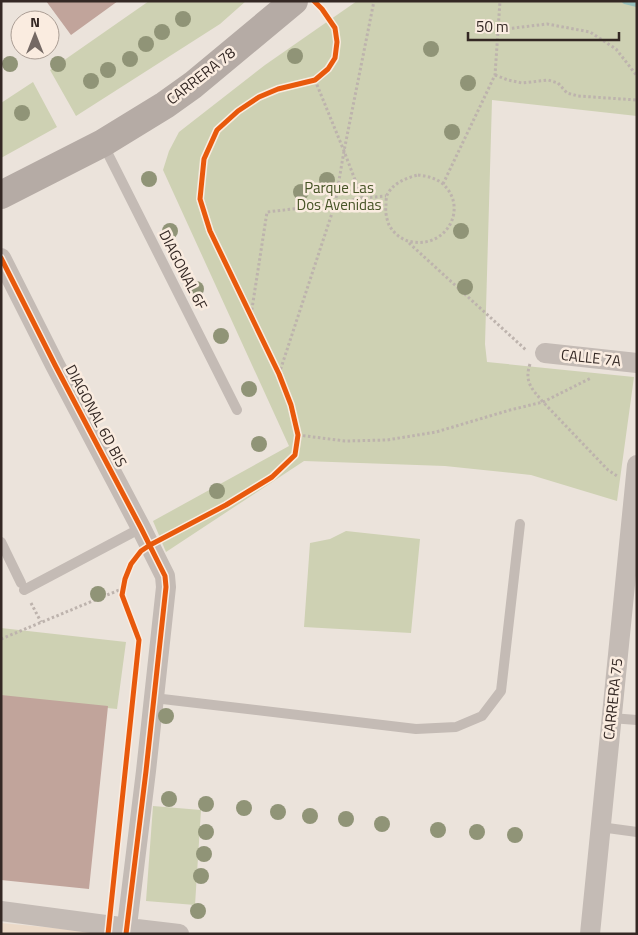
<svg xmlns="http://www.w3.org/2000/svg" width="638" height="935" font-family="'Titillium Web',sans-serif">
  <rect width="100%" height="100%" fill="#ebe3db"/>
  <path fill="#ced1b3" d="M149,1h97l-26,23 -144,92 -26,-46z
    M357,1h280v115l-145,-16 -7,244 2,18 147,15 -17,124 -86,-26 -86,-9 -141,-5 -138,91 -13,-31 136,-75 -126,-276 6,-19 10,-19 86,-67z
    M33,82l24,45 -56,31v-55z
    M346,531l74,8 -9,94 -107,-6 6,-84 20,-4z
    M1,628l125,14 -9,67 -116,-12z
    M153,806l48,4 -6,95 -49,-4z"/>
  <path fill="#ecdac8" d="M1,923l107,10 7,1h-114z"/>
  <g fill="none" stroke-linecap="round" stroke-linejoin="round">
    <path stroke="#96c0bc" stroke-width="6" d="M625,1l12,3"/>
  </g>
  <path fill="#c1a49b" d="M46,1h72l-47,34z
    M1,695l107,11 -19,183 -88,-9z"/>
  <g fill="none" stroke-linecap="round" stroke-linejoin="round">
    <path stroke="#bdb3ad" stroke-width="3" stroke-dasharray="2.5 2.5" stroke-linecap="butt" d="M497,30l50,-6 43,8 26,17 18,23 3,4
      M495,75l13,5 14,3 26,-3 10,3 9,10 11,3 59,4
      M315,80l29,71 18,47 24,-2
      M418,175c9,1 18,3 25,9 25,23 5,63 -30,58 -10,-1 -19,-8 -24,-17 -2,-5 -4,-13 -3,-19 0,-3 0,-8 1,-11 6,-12 19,-17 31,-20z
      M443,184l52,-109 5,-74
      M409,243l117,107
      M251,315l16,-103 68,-8 27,-6
      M530,364c-6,18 2,25 13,38l65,68 9,6
      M279,374l56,-170 9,-53 30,-150
      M298,435l47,6 42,-1 49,-8 74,-22 33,-8 48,-24
      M31,603l10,19
      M1,639l123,-51"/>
    <path stroke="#c4bbb5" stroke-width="10" d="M103,144l134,266
      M1,542l20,41
      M24,590l117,-62
      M154,698l262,31 40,-2 26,-11 19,-25 19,-167
      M611,718l26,2
      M600,827l37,5"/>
    <path stroke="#c4bbb5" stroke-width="20" d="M1,258l54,107 86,163 24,48 1,11 -20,184 -20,163
      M545,353l92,10
      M1,911l127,17 51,6
      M590,934l47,-469"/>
    <path stroke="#b5aba5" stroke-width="28" d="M1,195l102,-52 62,-38 28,-20 101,-84"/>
    <g stroke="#faece0" stroke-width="8">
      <path id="cycleway" d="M1,258l54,107 86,163 24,48 1,11 -20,184 -20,163
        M108,934l31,-294 -17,-45 3,-16 6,-15 10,-13 9,-6 76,-40 46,-28 23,-22 3,-20 -7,-30 -12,-31 -69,-143 -10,-32 4,-40 13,-29 21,-19 21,-14 19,-8 37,-9 13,-11 7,-11 2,-16 -2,-14 -13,-19 -8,-8"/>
    </g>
    <use href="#cycleway" stroke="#e8590c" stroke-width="5"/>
  </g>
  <g fill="#909477">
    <circle cx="183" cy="19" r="8"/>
    <circle cx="162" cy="32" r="8"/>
    <circle cx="146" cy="44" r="8"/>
    <circle cx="431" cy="49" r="8"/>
    <circle cx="295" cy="56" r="8"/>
    <circle cx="130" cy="59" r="8"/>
    <circle cx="10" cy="64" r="8"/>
    <circle cx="58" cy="64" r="8"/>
    <circle cx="108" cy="70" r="8"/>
    <circle cx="91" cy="81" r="8"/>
    <circle cx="468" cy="83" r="8"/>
    <circle cx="22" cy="113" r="8"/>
    <circle cx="452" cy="132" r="8"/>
    <circle cx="149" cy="179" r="8"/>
    <circle cx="327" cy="180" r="8"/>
    <circle cx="301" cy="192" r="8"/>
    <circle cx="170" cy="231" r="8"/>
    <circle cx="461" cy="231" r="8"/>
    <circle cx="465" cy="287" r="8"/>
    <circle cx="196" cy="289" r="8"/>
    <circle cx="221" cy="336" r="8"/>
    <circle cx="249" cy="389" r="8"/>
    <circle cx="259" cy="444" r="8"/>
    <circle cx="217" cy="491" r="8"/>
    <circle cx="98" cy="594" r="8"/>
    <circle cx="166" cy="716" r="8"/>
    <circle cx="169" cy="799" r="8"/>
    <circle cx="206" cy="804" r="8"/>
    <circle cx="244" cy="808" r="8"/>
    <circle cx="278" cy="812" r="8"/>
    <circle cx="310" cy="816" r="8"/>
    <circle cx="346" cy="819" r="8"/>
    <circle cx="382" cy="824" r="8"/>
    <circle cx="438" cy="830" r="8"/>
    <circle cx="206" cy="832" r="8"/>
    <circle cx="477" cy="832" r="8"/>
    <circle cx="515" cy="835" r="8"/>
    <circle cx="204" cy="854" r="8"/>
    <circle cx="201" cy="876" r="8"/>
    <circle cx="198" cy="911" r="8"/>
  </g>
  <g text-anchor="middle" stroke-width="5" stroke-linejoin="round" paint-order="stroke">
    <g font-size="15" fill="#342824" stroke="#faece0">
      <text transform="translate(201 76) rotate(-38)" y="5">CARRERA 78</text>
      <text transform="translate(183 270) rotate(63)" y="5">DIAGONAL 6F</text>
      <text transform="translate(591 358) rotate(6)" y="5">CALLE 7A</text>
      <text transform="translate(96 416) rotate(62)" y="5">DIAGONAL 6D BIS</text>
      <text transform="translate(613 699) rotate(-84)" y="5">CARRERA 75</text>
    </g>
    <g font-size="15" fill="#465426" stroke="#faece0">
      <text x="339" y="193">Parque Las<tspan x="339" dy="17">Dos Avenidas</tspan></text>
    </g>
  </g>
  <rect width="638" height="935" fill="none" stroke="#342824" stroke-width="5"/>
  <g transform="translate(35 35)"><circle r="24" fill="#faece0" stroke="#ab9e95"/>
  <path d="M0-4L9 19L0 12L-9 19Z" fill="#746964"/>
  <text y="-8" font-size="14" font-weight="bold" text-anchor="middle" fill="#342824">N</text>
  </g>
  <path d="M468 32v8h151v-8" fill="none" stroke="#342824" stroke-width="2.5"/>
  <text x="476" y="32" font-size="15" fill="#342824" stroke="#faece0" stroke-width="4" paint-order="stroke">50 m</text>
</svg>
